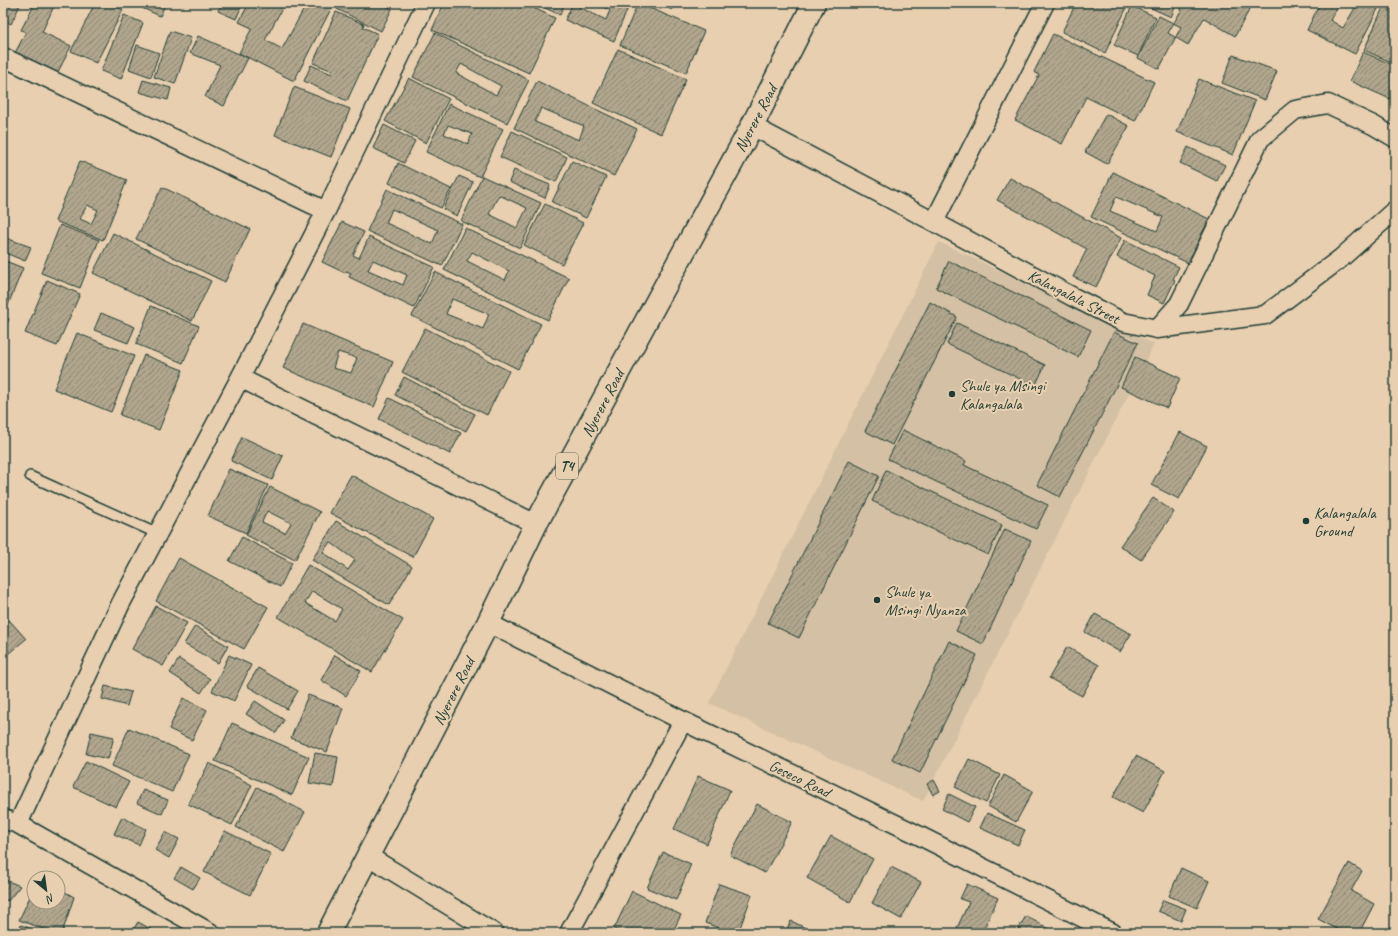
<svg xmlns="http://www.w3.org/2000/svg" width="1398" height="936" font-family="Caveat,sans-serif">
  <defs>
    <pattern id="building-hatch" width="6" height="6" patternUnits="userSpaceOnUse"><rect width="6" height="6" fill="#b1a68d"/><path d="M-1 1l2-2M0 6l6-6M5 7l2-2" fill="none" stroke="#8f8874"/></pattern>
  </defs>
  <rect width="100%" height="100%" fill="#e8cfb0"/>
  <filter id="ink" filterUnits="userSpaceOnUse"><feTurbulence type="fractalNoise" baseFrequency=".025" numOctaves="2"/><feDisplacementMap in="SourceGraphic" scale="8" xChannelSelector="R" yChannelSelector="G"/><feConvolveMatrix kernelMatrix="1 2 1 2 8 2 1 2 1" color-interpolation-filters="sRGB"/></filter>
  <g filter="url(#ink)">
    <path fill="#d4c0a4" d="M939,242l215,102 -231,457 -214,-98z"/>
    <path fill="url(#building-hatch)" stroke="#1f3d34" fill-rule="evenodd" d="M3,3h18l-10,21 -8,-4z
      M35,3l20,1 -13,28 29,14 -14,28 -42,-21 11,-21 -5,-2z
      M95,3h14l14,7 -27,53 -25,-12z
      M131,3h35l-6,13z
      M222,3h21l-7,16 -18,-8z
      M249,3h6l8,4 2,-4h20l-20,37 17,9 23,-42 -8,-4h37l-40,78 -55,-28 13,-25 -13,-6z
      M340,3h41l11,6 -11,22 -44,-22z
      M444,3h79l32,15 -26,55 -97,-43z
      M543,3h22l-5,12 -19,-9z
      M573,3h5l-1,3 29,14 4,-10 -16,-7h36l-16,38 -49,-21z
      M638,3l66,28 -18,42 -66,-28z
      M659,3h17l-4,7z
      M1076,3h48l4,2 -23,48 -43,-21z
      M1140,3h37l-6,14z
      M1172,3h81l-18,33 -31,-18 -16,27 -20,-12 14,-24z
      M1320,3h20l-10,17 13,8 12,-20 -9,-5h35l-26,51 -48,-24z
      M1385,3h10v61l-31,-14z
      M1132,6l24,11 -18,39 -24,-11z
      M336,12l28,12 -1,3 15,7 -31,67 -43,-20 7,-16 21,9 1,-3 -20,-8z
      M124,15l19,8 -22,56 -20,-8z
      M1159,16l22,11 -22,42 -21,-11z
      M170,31l21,7 -16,46 -21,-7z
      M435,33l94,47 -22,43 -94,-46zM461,64l40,22 -5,9 -40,-22z
      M1053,34l101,48 -19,39 -49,-24 -24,47 -47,-24 24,-45 -5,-3z
      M198,36l50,22 -8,16h-1l-15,32 -19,-9 15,-32 -30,-12z
      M137,45l22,8 -8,24 -22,-8z
      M618,49l68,30 -25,55 -68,-31z
      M1363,52l32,14v22l-5,11 -40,-18z
      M1233,55l44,16 -12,29 -43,-17z
      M409,78l40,21 -23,44 -41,-22z
      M1199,79l56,22 -22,54 -56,-23z
      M143,80l28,8 -3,12 -29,-8z
      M537,81l100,48 -23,47 -100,-48zM541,108l43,18 -5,14 -44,-18z
      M294,87l56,22 -19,48 -56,-22z
      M449,104l54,25 -23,48 -54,-25zM448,125l24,9 -4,10 -24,-10z
      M1106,114l23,12 -22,38 -22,-12z
      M384,125l31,16 -11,22 -31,-15z
      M512,131l55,26 -11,25 -56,-25z
      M1188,147l37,18 -8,16 -37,-18z
      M80,161l47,19 -24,60 -48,-19zM87,205l11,5 -7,14 -11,-5z
      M572,161l34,16 -20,41 -34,-16z
      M398,163l53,26 -10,19 -52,-25z
      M514,170l36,15 -5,13 -36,-16z
      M1113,172l96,47 -21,44 -97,-46zM1116,197l47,20 -6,14 -47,-20z
      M459,176l14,6 -16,34 -14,-7z
      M482,176l59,27 -21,45 -59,-27zM499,195l28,13 -10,20 -28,-14z
      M1010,178l111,60 -25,49 -23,-10 14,-28 -90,-49z
      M162,187l88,42 -25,53 -89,-43z
      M387,189l75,35 -20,42 -75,-35zM392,209l46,21 -6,14 -46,-21z
      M545,204l38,19 -21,41 -38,-19z
      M342,222l22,10 -11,23 6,3 10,-21 65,30 -20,41 -65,-31 2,-4 -5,-2 -1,2 -23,-11zM373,260l34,15 -4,10 -35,-15z
      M60,225l39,15 -19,48 -39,-15z
      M465,228l104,50 -21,42 -104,-50zM472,252l37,19 -4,9 -38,-19z
      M113,233l98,48 -19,40 -99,-48z
      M3,237l28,10 -6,14 -22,-9z
      M1125,240l54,27 -6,12 2,1 -11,23 -17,-8 8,-19 -38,-19z
      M3,260l20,8 -17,42 -3,-1z
      M949,261l142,69 -13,27 -142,-69z
      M435,272l106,52 -23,45 -106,-53zM452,299l37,15 -6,15 -37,-15z
      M47,280l33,14 -23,52 -32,-13z
      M930,302l27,15 -65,128 -27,-14z
      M151,306l48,20 -16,37 -47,-19z
      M101,313l34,14 -7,16 -34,-13z
      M3,316l6,3 -6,15z
      M957,323l88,42 -10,21 -88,-42z
      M303,324l90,38 -19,45 -91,-39zM338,352l19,6 -6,15 -18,-5z
      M425,328l84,43 -22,44 -85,-43z
      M1114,332l24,11 -78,154 -23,-12z
      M77,333l57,23 -23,56 -57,-23z
      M144,355l39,15 -24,60 -39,-15z
      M1135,357l45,21 -13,30 -46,-21z
      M404,377l71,37 -9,17 -71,-36z
      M389,398l72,35 -11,21 -71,-35z
      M903,430l63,31 -2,4 84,40 -12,24 -148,-70z
      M1180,432l27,14 -28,53 -28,-14z
      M242,437l41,19 -11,24 -41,-19z
      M849,461l30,15 -80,162 -31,-15z
      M229,469l39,16 -22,48 -38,-17z
      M886,470l116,55 -14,30 -116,-54z
      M351,475l82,44 -20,38 -83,-44z
      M270,487l50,25 -25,48 -49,-25zM267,511l24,12 -6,10 -23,-11z
      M1153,498l21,14 -33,48 -21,-14z
      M336,521l76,45 -23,39 -77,-45zM330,542l25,18 -7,10 -25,-18z
      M1005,529l26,12 -48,103 -27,-13z
      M242,537l50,26 -12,24 -51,-26z
      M179,558l89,49 -24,42 -88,-48z
      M308,565l95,55 -31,52 -94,-55zM312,591l30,18 -7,12 -30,-18z
      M156,606l31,17 -24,43 -31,-17z
      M3,613l23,26 -23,19z
      M1095,614l36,20 -11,18 -35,-20z
      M195,626l33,20 -10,17 -34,-19z
      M949,641l28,14 -57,118 -28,-14z
      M1067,647l32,18 -17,31 -33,-18z
      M229,655l22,10 -17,36 -22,-10z
      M335,655l26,16 -15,25 -25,-16z
      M179,659l31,20 -9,14 -31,-20z
      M258,668l40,23 -11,18 -40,-23z
      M105,686l26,6 -4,14 -25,-7z
      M308,695l35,13 -16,44 -36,-14z
      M183,698l24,12 -15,30 -23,-11z
      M255,701l29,19 -8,13 -30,-19z
      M232,723l77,34 -17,38 -77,-34z
      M129,728l60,26 -17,38 -60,-26z
      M91,732l23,5 -6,22 -22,-5z
      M315,753l23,4 -5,30 -24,-4z
      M1136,756l29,15 -22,42 -30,-16z
      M969,759l31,16 -14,28 -31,-16z
      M86,761l43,21 -13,25 -43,-20z
      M209,763l43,22 -20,40 -44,-21z
      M1004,775l29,16 -17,31 -28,-16z
      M698,776l32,14 -23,54 -33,-15z
      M934,780l6,11 -7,4 -6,-11z
      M257,787l48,25 -21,40 -48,-25z
      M143,790l25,10 -6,14 -25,-11z
      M949,794l26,13 -8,15 -25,-13z
      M757,804l35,18 -27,51 -35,-18z
      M987,813l38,17 -7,15 -38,-17z
      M122,817l24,12 -7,16 -25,-11z
      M225,831l46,23 -21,41 -46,-23z
      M165,832l14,7 -10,19 -14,-8z
      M831,836l42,23 -23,43 -43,-24z
      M663,852l28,12 -15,36 -29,-12z
      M1349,863l13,8 -11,20 23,13 -15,29h-15l-26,-14z
      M181,867l19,11 -7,11 -19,-11z
      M891,867l30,15 -20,37 -29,-16z
      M1181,868l28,13 -12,27 -28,-12z
      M3,879l17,7 -12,15 -5,-2z
      M719,884l33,11 -14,38h-5l-28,-10z
      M967,884l31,14 -16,35h-15l-10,-5 12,-26 -9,-3z
      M34,888v14h24v-14l16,9 -12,36h-7l-36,-13z
      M632,891l49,24 -9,18h-49l-9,-4z
      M1163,900l23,9 -5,12 -23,-10z
      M1026,916l29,16 -1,1h-38z
      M791,921l25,12h-31z
      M138,922l20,11h-27z
      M21,925l21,8h-25z
      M681,929l13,4h-14z"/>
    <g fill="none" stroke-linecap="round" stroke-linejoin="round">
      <g stroke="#1f3d34" stroke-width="12">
        <path id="service" d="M30,476l128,58"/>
      </g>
      <g stroke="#1f3d34" stroke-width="21">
        <path id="minor" d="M3,57l323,154
          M752,126l182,96 139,75 50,25 34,7 22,-25 81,-165 35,-29 33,-6 45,21 22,13
          M934,222l111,-219
          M1157,329l108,-14 75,-56 55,-49
          M240,378l296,146
          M488,623l195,98 229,111 201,101
          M3,819l15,5 193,109
          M18,824l103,-221 119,-225 86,-167 100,-208
          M368,856l126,77
          M569,933l114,-212"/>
      </g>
      <g stroke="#1f3d34" stroke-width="25">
        <path id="trunk" d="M328,933l160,-310 48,-99 216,-398 62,-123"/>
      </g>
      <use href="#service" stroke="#e8cfb0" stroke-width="9"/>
      <use href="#minor" stroke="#e8cfb0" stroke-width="18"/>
      <use href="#trunk" stroke="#e8cfb0" stroke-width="22"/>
    </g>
  </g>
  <g fill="#1f3d34" stroke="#e8cfb0" stroke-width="1.5">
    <circle cx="952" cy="394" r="4"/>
    <circle cx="1306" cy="521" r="4"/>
    <circle cx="877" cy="600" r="4"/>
  </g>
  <g text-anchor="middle" stroke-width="4" stroke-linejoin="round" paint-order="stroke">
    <rect fill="#e8cfb0" stroke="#5b6959" stroke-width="1" x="556" y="453" width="22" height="26" rx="3"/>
    <g font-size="15" font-weight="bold" fill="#1f3d34">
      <text x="567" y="471">T4</text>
    </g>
    <g font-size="16" fill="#1f3d34" stroke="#e8cfb0">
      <text transform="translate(755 118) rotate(-62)" y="6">Nyerere Road</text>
      <text transform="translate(1074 296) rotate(27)" y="6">Kalangalala Street</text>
      <text transform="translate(602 403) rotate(-62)" y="6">Nyerere Road</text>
      <text transform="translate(453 691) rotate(-63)" y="6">Nyerere Road</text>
      <text transform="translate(800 778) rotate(26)" y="6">Geseco Road</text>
    </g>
    <g font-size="16" fill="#1f3d34" stroke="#e8cfb0" text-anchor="start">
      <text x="960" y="391">Shule ya Msingi<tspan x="960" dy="18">Kalangalala</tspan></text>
      <text x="1314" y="518">Kalangalala<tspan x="1314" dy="18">Ground</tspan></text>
      <text x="885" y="597">Shule ya<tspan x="885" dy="18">Msingi Nyanza</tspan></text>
    </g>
  </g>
  <rect width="1398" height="936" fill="none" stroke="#e8cfb0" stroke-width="16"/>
  <rect x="8" y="8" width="1382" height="920" fill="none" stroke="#1f3d34" stroke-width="1.5" filter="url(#ink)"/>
  <g transform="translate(46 890) rotate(151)"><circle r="19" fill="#e8cfb0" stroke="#98957e"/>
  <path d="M0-3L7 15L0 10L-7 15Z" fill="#1f3d34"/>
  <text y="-6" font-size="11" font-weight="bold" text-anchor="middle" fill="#1f3d34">N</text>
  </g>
</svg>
